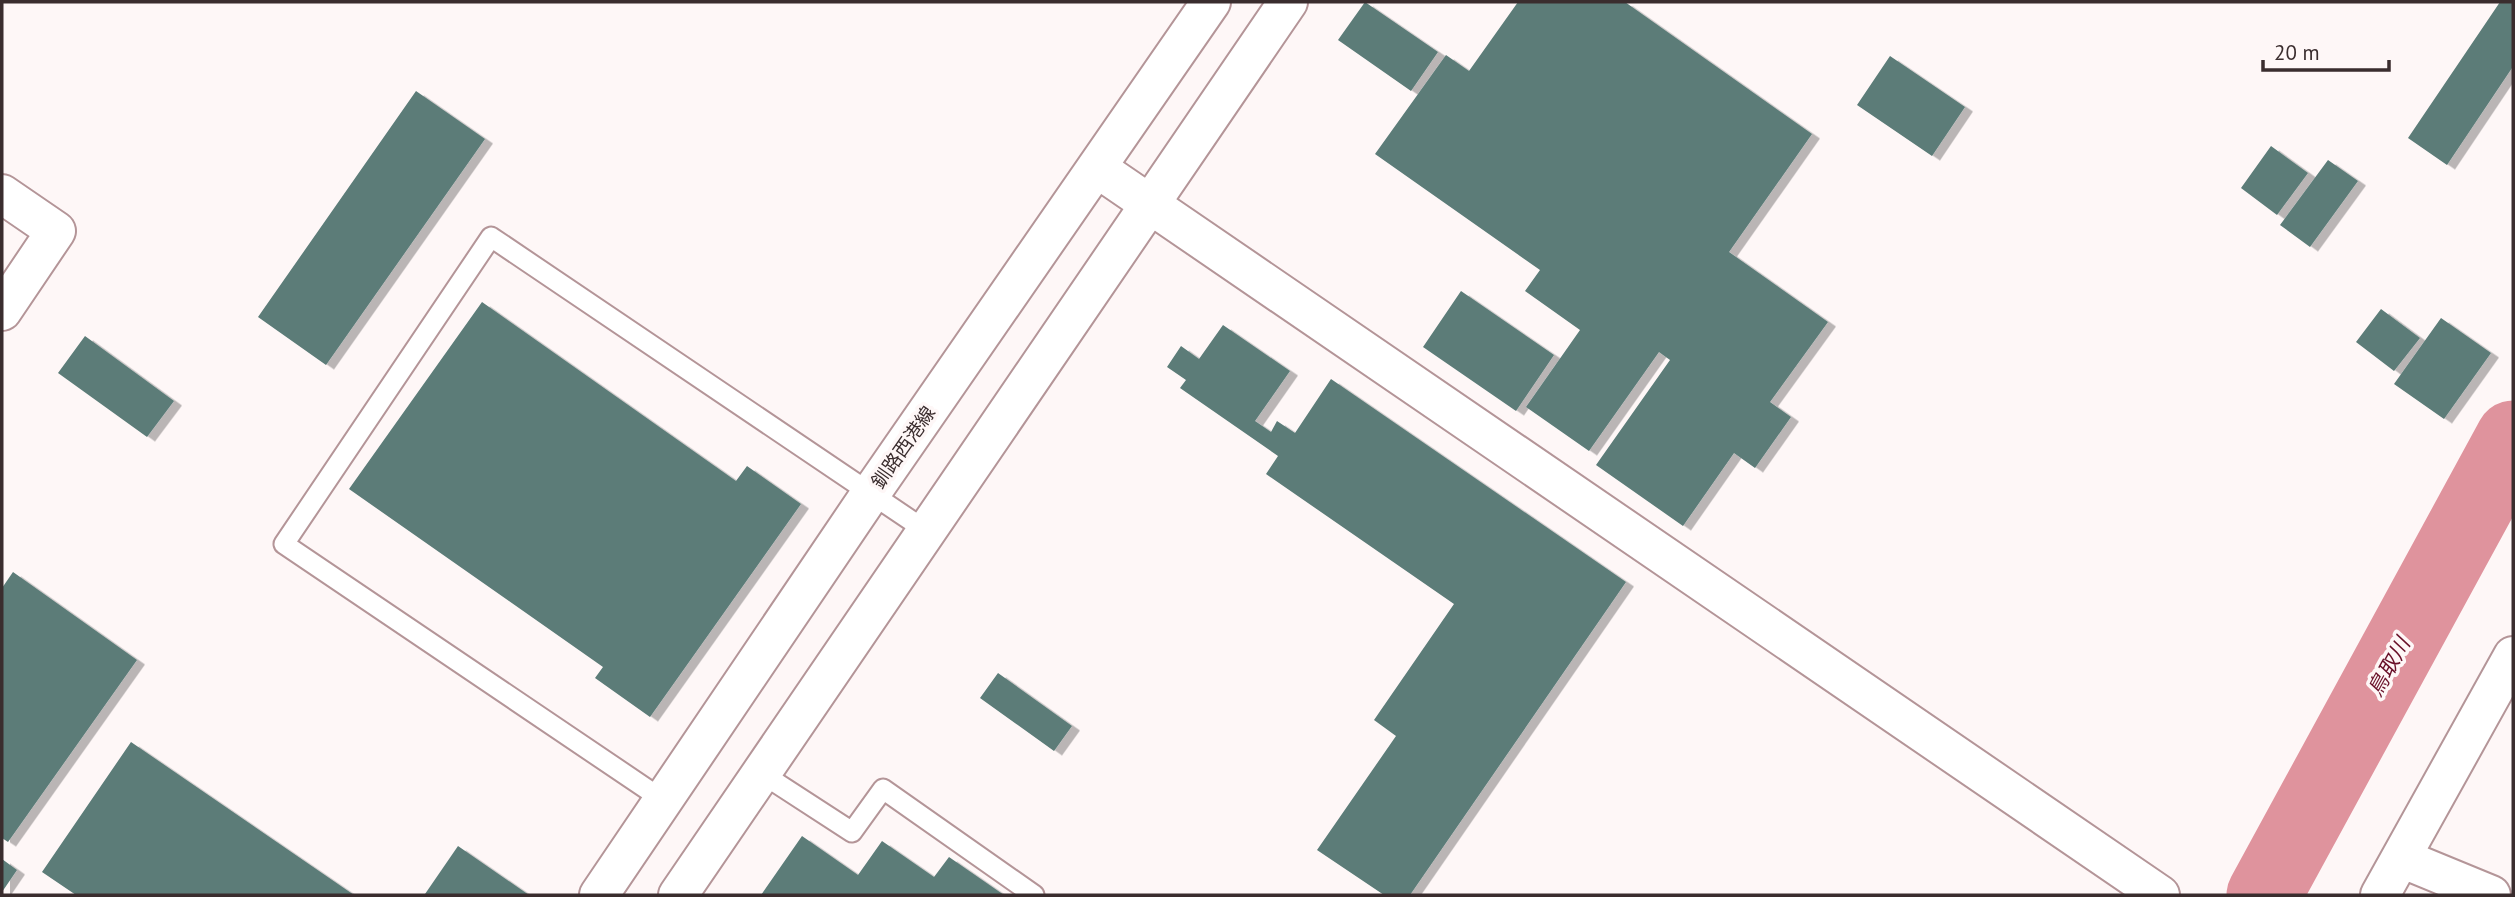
<svg xmlns="http://www.w3.org/2000/svg" width="2515" height="897" font-family="'PT Sans','Noto Sans JP',sans-serif">
  <defs>
    <filter id="shadow"><feDropShadow dx="8" dy="4.5" stdDeviation="0" flood-color="#0004"/></filter>
  </defs>
  <rect width="100%" height="100%" fill="#fef7f7"/>
  <g fill="none" stroke-linecap="round" stroke-linejoin="round">
    <path stroke="#df939d" stroke-width="75" d="M2264,895l249,-457"/>
  </g>
  <path fill="#5b7c78" filter="url(#shadow)" d="M1365,2l73,50 -27,39 -73,-51z
    M1518,2h107l187,132 -83,118 99,70 -58,80 21,15 -36,51 -21,-15 -51,73 -87,-61 74,-105 -11,-8 -70,99 -63,-44 54,-77 -55,-39 15,-21 -165,-116 71,-99 23,16z
    M2500,2l13,1v66l-1,-1 -65,97 -39,-27z
    M1890,56l75,51 -33,49 -75,-51z
    M416,91l69,48 -159,226 -68,-48z
    M2271,146l37,27 -31,42 -36,-27z
    M2328,160l30,21 -48,66 -30,-22z
    M1461,291l93,64 -38,56 -93,-64z
    M482,302l254,179 11,-15 54,38 -151,213 -55,-39 8,-11 -254,-178z
    M2381,309l39,29 -26,33 -38,-29z
    M2441,318l50,35 -47,66 -50,-35z
    M1223,325l67,46 -35,50 16,11 6,-11 18,12 36,-54 295,203 -216,313h-26l-67,-45 79,-114 -22,-16 80,-116 -188,-130 12,-18 -98,-68 6,-8 -19,-13 14,-21 18,13z
    M85,336l89,65 -27,36 -89,-64z
    M13,572l124,88 -129,182 -6,-4v-250z
    M998,673l74,53 -18,25 -74,-53z
    M131,742l223,153h-278l-34,-23z
    M802,836l56,39 24,-34 52,36 15,-20 55,38h-243z
    M458,846l71,49 -104,-1z
    M2,859l15,11 -15,22z"/>
  <g fill="none" stroke-linecap="round" stroke-linejoin="round">
    <g stroke="#b49598" stroke-width="23">
      <path id="lane" d="M761,773l91,59 31,-43 151,106
        M663,800l-379,-256 207,-307 434,293"/>
    </g>
    <g stroke="#b49598" stroke-width="42">
      <path id="street" d="M1097,168l1063,727
        M2401,858l90,37
        M2380,895l133,-239"/>
    </g>
    <g stroke="#b49598" stroke-width="42">
      <path id="secondary" d="M2,194l54,37 -54,80
        M599,895l272,-402 340,-491
        M678,895l610,-893"/>
    </g>
    <use href="#lane" stroke="#fff" stroke-width="19"/>
    <use href="#street" stroke="#fff" stroke-width="38"/>
    <use href="#secondary" stroke="#fff" stroke-width="38"/>
  </g>
  <g text-anchor="middle" stroke-width="7" stroke-linejoin="round" paint-order="stroke">
    <g font-size="19" fill="#3a2d2e" stroke="#fef7f7">
      <text transform="translate(903 447) rotate(-55)" y="7">釧路西港線</text>
    </g>
    <g font-size="21" font-style="italic" fill="#691029" stroke="#fef7f7">
      <text transform="translate(2389 667) rotate(-61)" y="7">鳥取川</text>
    </g>
  </g>
  <rect width="2515" height="897" fill="none" stroke="#3a2d2e" stroke-width="7"/>
  <path d="M2263 60v10h126v-10" fill="none" stroke="#3a2d2e" stroke-width="3.5"/>
  <text x="2274" y="60" font-size="21" fill="#3a2d2e" stroke="#fef7f7" stroke-width="5" paint-order="stroke">20 m</text>
</svg>
